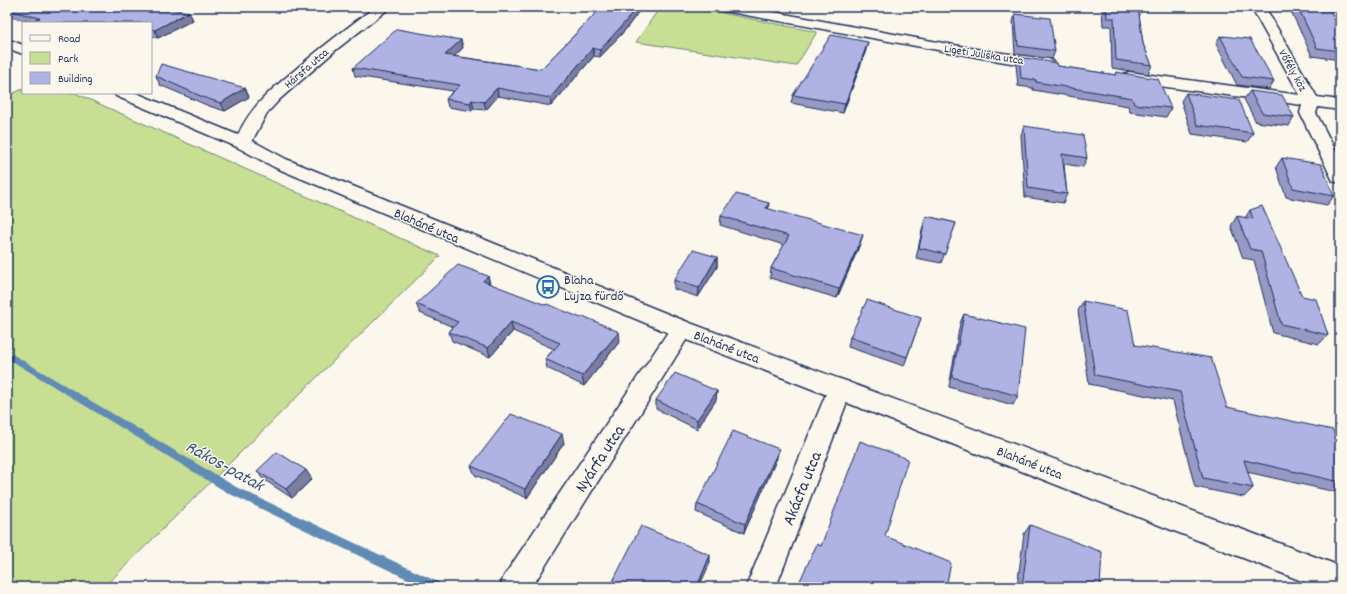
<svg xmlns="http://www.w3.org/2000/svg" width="1347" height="594" font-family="Dekko,sans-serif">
  <rect width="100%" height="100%" fill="#fbf7ec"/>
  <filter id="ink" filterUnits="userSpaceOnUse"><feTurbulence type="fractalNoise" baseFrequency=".025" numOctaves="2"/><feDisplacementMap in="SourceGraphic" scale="8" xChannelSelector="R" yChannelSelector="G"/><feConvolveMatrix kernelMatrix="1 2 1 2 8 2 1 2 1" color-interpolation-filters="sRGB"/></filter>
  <g filter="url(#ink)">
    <path fill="#c7de93" stroke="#718678" d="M660,7h32l125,25 -21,34 -160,-24z
      M23,89v4h52l365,163 -336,331h-97v-491z"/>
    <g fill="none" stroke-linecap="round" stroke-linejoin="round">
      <path fill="#618bb5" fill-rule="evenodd" d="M7,351l229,136 204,96 2,4h-18l-196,-94 -221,-135z"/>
      <g stroke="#1b2f5e" stroke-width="3">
        <path id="minor" d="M375,7h16l-54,42 -57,50 -13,14 -18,34 -6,1 -6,-1 -121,-51 -2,-3h22l102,42c12,-28 35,-47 58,-66 26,-22 52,-42 79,-62z
          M717,7h29l241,44 61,8 5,2 3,3 -3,3 -5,2 -61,-10 -263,-48 -5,-1z
          M1251,7h14l52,90 23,3v10l-22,-3 -2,6 24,46v24l-7,-2 -2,-4 -31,-64 2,-8 -173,-23 -5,-2 -3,-3 3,-3 5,-2 171,23z
          M7,39l16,6v9l-16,-6z
          M682,321l8,2 3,6 -161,258h-32l4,-11 170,-253z
          M840,379l9,3 3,7 -76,198h-30l82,-198 3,-7z"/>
      </g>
      <g stroke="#1b2f5e" stroke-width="3">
        <path id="tertiary" d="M243,138l6,1 37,20 404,164 650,243v21h-23l-643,-252 -400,-168 -37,-20 -3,-4 3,-4z"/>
      </g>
      <use href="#minor" fill="#fbf7ec" fill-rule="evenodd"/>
      <use href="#tertiary" fill="#fbf7ec" fill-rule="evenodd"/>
    </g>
    <path fill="#9799c4" stroke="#1b2f5e" d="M7,7l182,5 4,8 -35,18 -7,-2v-13h-121l-1,-1h2l-24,-6z
      M602,7h37v4l-13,18 -26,28 -6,-1 -43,50 -53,-10 -12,14 -12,-1 -2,2 -24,-4 -2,-8 7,-8 -98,-15 -2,-8 108,-28 2,8 -9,8 87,13z
      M1102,7h36l5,37 9,21 -4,9 -36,-6 -1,-42h-8z
      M1289,7h39l12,22v31l-28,-4z
      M1015,14l40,37 -3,8 -37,-5 -2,-32z
      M1220,36l2,1 1,-1 51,45 -5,8 -32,-4 -21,-41z
      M866,50l-23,63 -52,-10 2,-8z
      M1019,57l39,9 57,9 1,-3 55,36 -5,9 -36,-5 -2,-6 -95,-16v-2l-15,-2 -2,-21z
      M156,76l89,12 4,9 -24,14 -16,-5 -49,-21z
      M1250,91l44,26 -5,9 -33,-4 -12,-23z
      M1186,93l67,40 -6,9 -55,-8 -11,-33z
      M1024,126l63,32 -4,9 -19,-3 3,30 -4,9 -38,-6 -4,-62z
      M1282,158l52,38 -7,9 -41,-8 -10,-30z
      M768,209l92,35 -23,54 -67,-20 1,-10 13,-23 -64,-20 1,-9z
      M1250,210l52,86 26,39 -9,9 -46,-11 -19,-73 -11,-2 -12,-32 6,-10 8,2z
      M926,216l30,7 -15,40 -25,-5 7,-32z
      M717,257v10l-19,30 -24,-8v-9z
      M488,276l2,8 130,57 -36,45 -37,-18 -2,-9 9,-10 -41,-18 -23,26 -38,-16 -3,-9 4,-5 -33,-14 -4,-9z
      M1083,301l52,44 92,62 113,41v45l-93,-21 6,16 -9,9 -49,-10 -22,-86 -84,-17 -11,-73z
      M964,314l54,82 -5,9 -64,-18 11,-64z
      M921,318l-17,48 -56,-19 2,-10z
      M717,391l-1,9 -19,29 -41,-20v-9z
      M564,443l-37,55 -52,-23 -4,-9z
      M777,458l-33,75 -48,-21 1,-8z
      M257,471l55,8 -20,19 -29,-19z
      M1030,525l70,62h-83l7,-53z"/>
    <path fill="#7b7da0" stroke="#1b2f5e" d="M636,7h3v4l-13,18 -26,28v-7z
      M189,12l4,8 -35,18 -3,-8z
      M461,40l2,8 -16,15 -2,-8z
      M868,42l-2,8 -23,63 2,-9z
      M593,48l1,8 -43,50 -1,-8z
      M245,88l4,9 -24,14 -4,-8z
      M497,88l1,8 -12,14 -2,-8z
      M472,100l2,9 -2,2 -2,-8z
      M769,203l-1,9 -2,-4z
      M863,235l-3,9 -23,54 2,-9z
      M717,257v10l-19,30 1,-9z
      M488,276l2,10 -7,-5z
      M511,322l2,9 -23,26 -2,-9z
      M619,332l1,9 -36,45 -2,-10z
      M717,391l-1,9 -19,29v-9z
      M562,434l2,9 -37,55 -2,-9z
      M779,449l-2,9 -33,75 1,-9z
      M306,470l6,9 -20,19 -6,-9z
      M710,555v8l-11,24h-2z"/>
    <path fill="#b0b2e4" stroke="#1b2f5e" d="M7,7h154l28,5 -34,18 -4,-1v-6h-33l-4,-1 -1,1h-81l-3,-1 11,-4 -33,-8z
      M602,7h34l-10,14 -26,29 -7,-2 -43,50 -53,-10 -13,14 -12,-2 -2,3 -24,-4 14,-14 -107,-17 44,-39 64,11 -16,15 96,14z
      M1106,7h32l5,37 9,21 -36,-5 -2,-42h-7z
      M1298,7h30l12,22v22l-23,-3z
      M1015,14l35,4 5,33 -37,-5z
      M831,35l37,7 -23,62 -52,-9z
      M1220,36l4,1 -1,-1 27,3 24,42 -32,-4z
      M1019,57l38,6 1,3 58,9v-3l42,7 13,29 -37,-4 -2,-6 -96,-16v-2l-15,-2z
      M161,64l84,24 -24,15 -16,-5 -49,-22z
      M1250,91l32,4 12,22 -32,-4z
      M1186,93l53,7 14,33 -56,-8z
      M1024,126l59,9 4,23 -25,-4 5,40 -39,-6z
      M1282,158l39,6 13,32 -41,-8z
      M736,194l33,9 -3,5 97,27 -24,54 -68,-21 18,-32 -68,-20z
      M1262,206l40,90 14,3 12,36 -47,-11 -20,-73 -11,-2 -13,-33 16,3 -3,-9z
      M926,216l30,7 -11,31 -26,-6z
      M693,250l24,7 -18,31 -25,-8z
      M458,265l30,11 -5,5 63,24 1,-1 34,14 2,-2 36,16 -37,44 -37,-17 15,-16 -49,-21 -23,26 -39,-16 9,-10 -42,-18z
      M867,300l54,18 -14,39 -57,-20z
      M1083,301l45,9 7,35 76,13 16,49 106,23 7,18v34l-96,-22 9,28 -50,-10 -23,-86 -85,-17z
      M964,314l61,15 -7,67 -66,-19z
      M675,373l42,18 -20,29 -41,-20z
      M511,414l51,20 -37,55 -54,-23z
      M733,431l46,18 -34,75 -48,-20z
      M860,441l48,18 -23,77 66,27 -5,24h-149l20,-43 4,2z
      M277,452l29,18 -20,19 -29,-18z
      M1030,525l72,27 -2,35h-78z
      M641,526l69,29 -13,32h-87z"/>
  </g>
  <defs>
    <g id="bus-ring" transform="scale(1.15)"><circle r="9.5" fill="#fbf7ec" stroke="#1f6fb2" stroke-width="1.5"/><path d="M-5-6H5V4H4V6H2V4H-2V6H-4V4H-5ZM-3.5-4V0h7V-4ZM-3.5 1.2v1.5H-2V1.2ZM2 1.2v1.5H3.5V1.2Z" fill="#1f6fb2"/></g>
  </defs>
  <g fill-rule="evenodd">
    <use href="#bus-ring" x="548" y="287"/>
  </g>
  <g text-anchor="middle" stroke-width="3" stroke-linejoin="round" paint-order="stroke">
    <g font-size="12" fill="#1b2f5e" stroke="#fbf7ec">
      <text transform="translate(984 54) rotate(9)" y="4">Ligeti Juliska utca</text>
      <text transform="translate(306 68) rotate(-41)" y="4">Hársfa utca</text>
      <text transform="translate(1293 70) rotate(61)" y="4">Vőfély köz</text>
    </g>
    <g font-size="14" fill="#1b2f5e" stroke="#fbf7ec">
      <text transform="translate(427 225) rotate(23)" y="5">Blaháné utca</text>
      <text transform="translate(727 346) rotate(21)" y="5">Blaháné utca</text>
      <text transform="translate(1030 462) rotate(21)" y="5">Blaháné utca</text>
    </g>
    <g font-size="14" fill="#1b2f5e" stroke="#fbf7ec" text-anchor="start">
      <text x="564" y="284">Blaha<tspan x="564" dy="16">Lujza fürdő</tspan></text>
    </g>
    <g font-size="17" fill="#1b2f5e" stroke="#fbf7ec">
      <text transform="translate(599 458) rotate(-57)" y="6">Nyárfa utca</text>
      <text transform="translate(801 488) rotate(-68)" y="6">Akácfa utca</text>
    </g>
    <g font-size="18" font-style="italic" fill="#385682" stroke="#fbf7ec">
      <text transform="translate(225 465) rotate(29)" y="6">Rákos-patak</text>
    </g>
  </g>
  <rect width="1347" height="594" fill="none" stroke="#fbf7ec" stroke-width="24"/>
  <rect x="12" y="12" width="1323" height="570" fill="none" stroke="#1b2f5e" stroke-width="1.5" filter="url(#ink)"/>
  <rect x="22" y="22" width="130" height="72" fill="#fbf7ec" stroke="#a1a7b3"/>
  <rect x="30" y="35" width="20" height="6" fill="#fbf7ec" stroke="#a1a7b3"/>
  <text x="58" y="42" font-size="12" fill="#1b2f5e">Road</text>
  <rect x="30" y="52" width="20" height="12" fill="#c7de93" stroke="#a1a7b3"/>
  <text x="58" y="62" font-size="12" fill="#1b2f5e">Park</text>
  <rect x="30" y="72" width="20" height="12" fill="#b0b2e4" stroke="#a1a7b3"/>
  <text x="58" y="82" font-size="12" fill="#1b2f5e">Building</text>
</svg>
